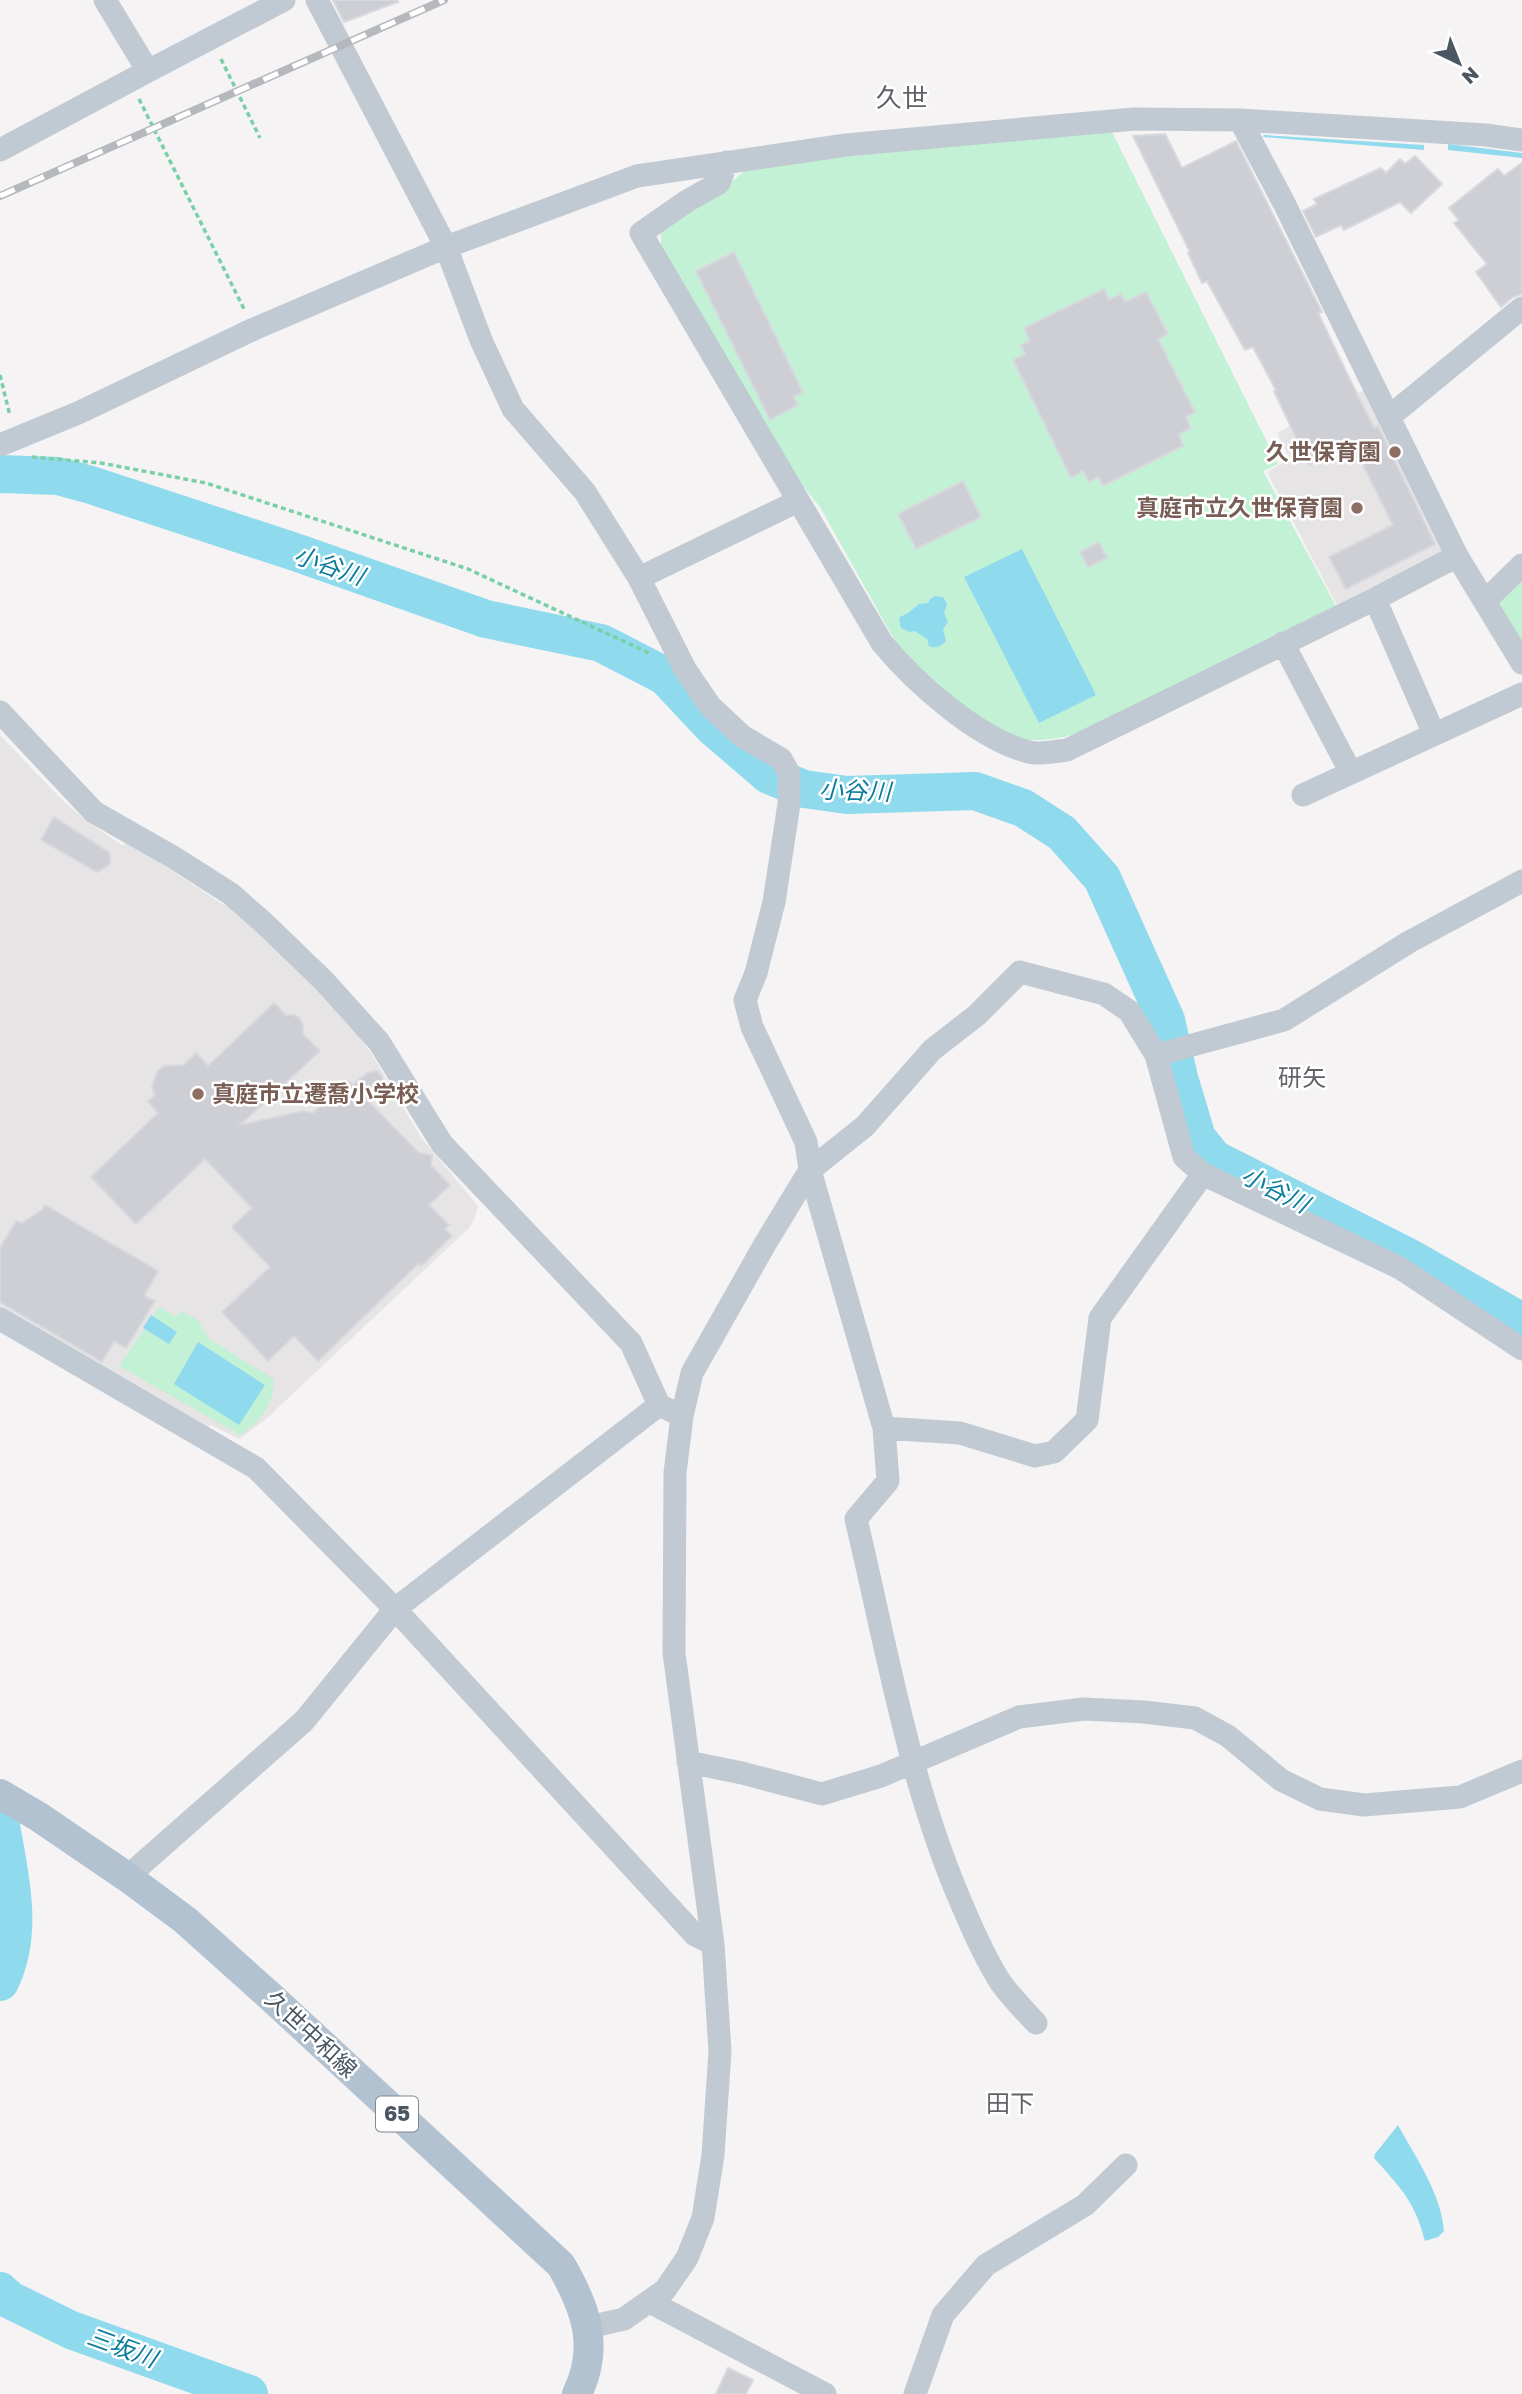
<svg xmlns="http://www.w3.org/2000/svg" width="1522" height="2394" font-family="'Golos Text','Noto Sans JP',sans-serif">
  <rect width="100%" height="100%" fill="#f5f3f3"/>
  <path fill="#e6e4e5" d="M1370,387l76,156 -4,12 -104,52 -71,-135 23,-13 -13,-26z
    M0,735l60,63 24,21 39,27 4,-5 95,63 13,3 111,111 25,35 49,83 58,70 -4,14 -5,8 -203,191 -27,20 -28,-14 -4,2 -207,-117z"/>
  <path fill="#c3f1d5" d="M1111,130l167,334 -15,7 74,137 -236,117 -37,12 -21,3h-19l-37,-18 -31,-20 -52,-45 -84,-150 -28,-35 -131,-225v-14l58,-41 32,-26z
    M1522,573v77l-25,-47z
    M159,1307l18,10 4,-6 17,9 11,19 65,40c0,26 -13,42 -34,56l-121,-69z"/>
  <path fill="#90daee" d="M1264,135l160,10v5l-161,-13z
    M1448,144l74,9v5l-74,-8z
    M1022,549l74,146 -57,28 -75,-146z
    M935,596l8,1 4,7 -3,9 4,9 -5,7 3,12c-5,5 -10,8 -17,5l-2,-7 -12,-8 -5,1 -9,-4 -2,-9 1,-2 8,-4 11,-9 9,-1 2,-4z
    M151,1315l26,17 -8,12 -26,-16z
    M198,1342l67,43 -26,40 -65,-41z
    M1398,2125c18,33 43,68 46,106l-6,6 -13,4c-10,-39 -24,-53 -51,-83l1,-4z"/>
  <g fill="none" stroke-linecap="round" stroke-linejoin="round">
    <path stroke="#90daee" stroke-width="38" d="M0,474l58,2 33,9 207,68 188,66 115,24 64,33 48,51 56,48 35,14 43,6 128,-4 48,17 39,25 40,45 64,142 13,58 18,60 17,21 196,99 112,64
      M0,1820c9,53 25,111 0,162
      M0,2291l10,9 61,30 178,64"/>
  </g>
  <path fill="#cdcfd5" stroke="#d7d9de" stroke-width="2" d="M333,0h64l1,2 -54,20z
    M1165,134l17,34 54,-27 86,171 -4,1 37,77 19,38 4,-2 57,118 -89,45 -17,-32 64,-32 -41,-82 -43,22 -35,-74 2,-1 -23,-43 -8,3 -38,-69 -5,2 -14,-30 2,-1 -57,-116z
    M1415,156l27,28 -31,29 -11,-11 -56,28 -3,-5 -25,12 -13,-26 14,-7 -3,-5 67,-31 5,5 14,-14 5,5z
    M1522,163v131l-9,3 -12,10 -25,-35 11,-8 -33,-41 5,-3 -10,-12 49,-39 6,7z
    M734,252l69,140 -9,5 4,8 -28,15 -74,-149z
    M1104,289l5,11 12,-6 4,8 21,-10 22,42 -10,5 37,73 -9,5 5,11 -12,6 4,12 -80,40 -5,-9 -9,5 -6,-11 -12,7 -58,-118 12,-6 -4,-9 9,-4 -6,-13z
    M963,481l18,36 -65,32 -18,-35z
    M1099,542l8,16 -19,9 -8,-15z
    M54,817l56,36v11l-13,8 -56,-32z
    M274,1003l12,12h7l6,3 4,7v9l17,17 -80,74 63,-14 10,2 34,-33 6,5 14,-12 10,-2 5,5v11l-15,13 52,53 13,2 -1,10 19,20 -21,20 20,20 -4,4 7,7 -31,30 -3,-2 -100,97 -24,-25 -26,25 -46,-49 48,-45 -38,-40 20,-19 -47,-49 -69,65 -45,-47 67,-64 -10,-12 7,-6 -3,-8 5,-15 6,-6 21,-1 12,-12 12,13z
    M45,1205l113,66 -14,25 11,5 -29,47 -12,-7 -12,21 -102,-60v-54l16,-27 6,2 20,-13z
    M728,2368l25,12 -7,14h-30z"/>
  <g fill="none" stroke-linecap="round" stroke-linejoin="round">
    <path stroke="#7ad0a6" stroke-width="3.5" stroke-dasharray="5 3.5" stroke-linecap="butt" d="M221,59l39,79
      M139,99l106,212
      M0,375l10,41
      M32,457l69,6 105,20 262,86 183,85"/>
    <path stroke="#c1cad2" stroke-width="23" d="M105,0l43,71 136,-71
      M317,0l129,247 35,93 32,69 72,83 54,86 46,91 25,37 32,30 39,23 8,14v31l-15,98 -18,71 -11,27 7,27 54,115 4,28 74,258 76,5 75,23 19,-4 33,-32 13,-102 103,-144
      M1240,120l44,83 173,353 65,107
      M0,150l148,-79
      M727,162l-8,21 -32,18 -46,32 241,410c33,40 96,96 147,109 11,3 27,-1 38,-2l308,-151 82,-43
      M1389,417l133,-109
      M0,445l78,-32 176,-84 192,-82 191,-71 209,-31 288,-26 106,1 246,15 36,5
      M639,578l159,-77
      M1375,599l59,135
      M1485,601l37,-36
      M1283,643l68,130
      M0,712l94,100 79,45 58,37 33,29 60,58 55,61 63,102 189,199 28,62 23,11
      M1303,795l219,-101
      M1156,1055l128,-35 125,-78 113,-61
      M0,1319l256,149 139,141 300,326 18,9
      M884,1428l4,53 -32,38c31,130 53,265 107,388 11,26 23,53 38,76 10,14 23,27 35,40
      M688,1762l54,11 80,21 59,-18 138,-59 65,-8 60,3 51,6 33,18 53,44 39,19 44,6 96,-8 62,-26
      M127,1877l177,-156 91,-112 264,-204
      M650,2302l175,92
      M589,2327l35,-8 41,-29 22,-32 16,-40 10,-63 7,-104 -7,-107 -39,-291 1,-180 7,-57 10,-43 73,-129 45,-74 55,-44 67,-76 45,-35 43,-43 84,22 25,17 27,44 28,102 19,17 197,94 122,81
      M915,2394l28,-79 43,-50 99,-60 41,-40"/>
    <path stroke="#b3c2d1" stroke-width="30" d="M0,1794l39,23 88,60 58,43 87,78 289,267c25,43 39,82 16,129"/>
    <g stroke="#b5b8bd" stroke-width="8">
      <path id="rail" d="M0,196l444,-196"/>
    </g>
    <use href="#rail" stroke="#fff" stroke-width="5" stroke-dasharray="16" stroke-linecap="butt"/>
  </g>
  <g fill="#8d6e63" stroke="#fff" stroke-width="2.5">
    <circle cx="1395" cy="452" r="7"/>
    <circle cx="1357" cy="508" r="7"/>
    <circle cx="198" cy="1094" r="7"/>
  </g>
  <g text-anchor="middle" stroke-width="5" stroke-linejoin="round" paint-order="stroke">
    <rect fill="#fff" stroke="#808990" stroke-width="2" x="376" y="2096.5" width="42" height="35" rx="5"/>
    <g font-size="21" font-weight="bold" fill="#4a5661">
      <text x="397" y="2121">65</text>
    </g>
    <g font-size="23" font-weight="bold" fill="#785e54" stroke="#fff" text-anchor="end">
      <text x="1381" y="460">久世保育園</text>
      <text x="1343" y="516">真庭市立久世保育園</text>
      <text x="212" y="1102" text-anchor="start">真庭市立遷喬小学校</text>
    </g>
    <g font-size="23" fill="#4a5661" stroke="#fff">
      <text transform="translate(311 2034) rotate(43)" y="8">久世中和線</text>
    </g>
    <g font-size="24" font-style="italic" fill="#0c7c9b" stroke="#fff">
      <text transform="translate(329 566) rotate(19)" y="8">小谷川</text>
      <text transform="translate(855 791) rotate(2)" y="8">小谷川</text>
      <text transform="translate(1275 1190) rotate(27)" y="8">小谷川</text>
      <text transform="translate(122 2348) rotate(20)" y="8">三坂川</text>
    </g>
    <g font-size="24" fill="#5f6368" stroke="#fff">
      <text x="1302" y="1086">研矢</text>
      <text x="1010" y="2112">田下</text>
    </g>
    <g font-size="26" fill="#5f6368" stroke="#fff">
      <text x="902" y="107">久世</text>
    </g>
  </g>
  <g transform="translate(1459 63) rotate(137)" stroke="#ffffff" stroke-width="5" paint-order="stroke">
  <path d="M0-5L12 26L0 18L-12 26Z" fill="#4a5661"/>
  <text y="-10" font-size="19" font-weight="bold" text-anchor="middle" fill="#4a5661">N</text>
  </g>
</svg>
